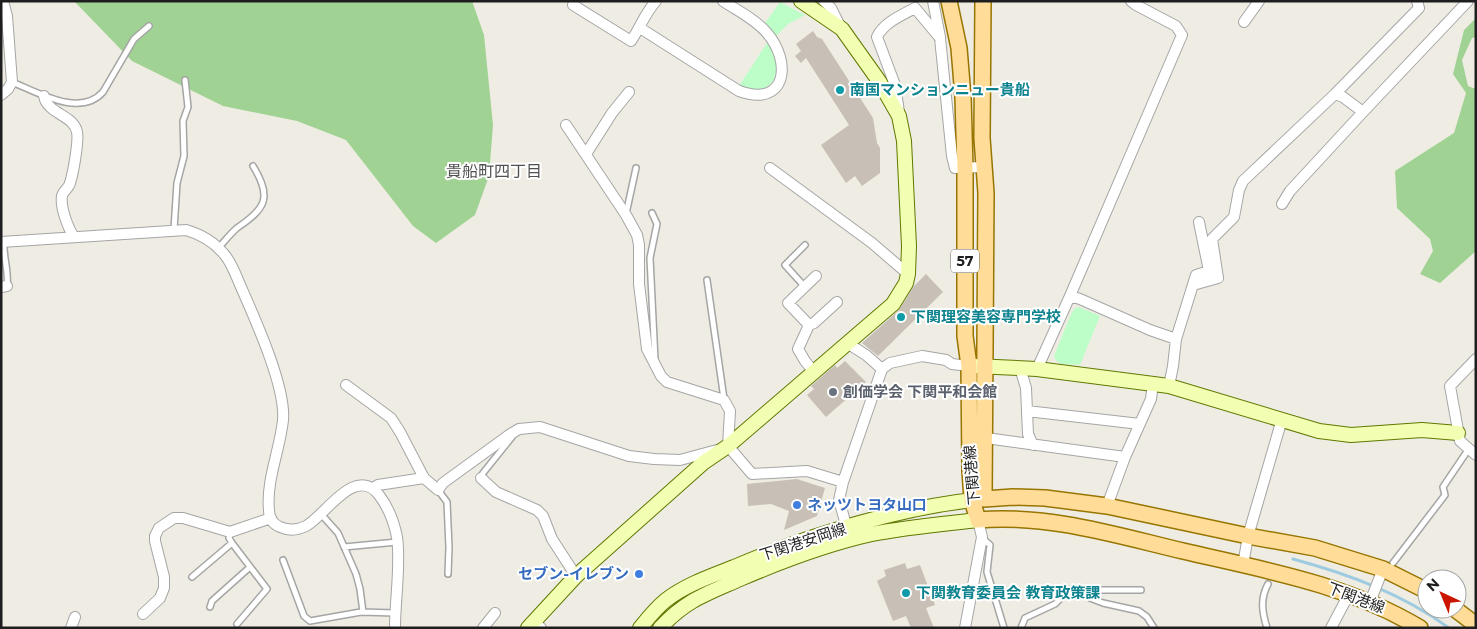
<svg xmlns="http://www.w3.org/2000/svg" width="1477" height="629" font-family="Montserrat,'Noto Sans JP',sans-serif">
  <rect width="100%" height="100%" fill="#efede3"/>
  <path fill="#a0d294" d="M74,1h398l12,34 9,90 -4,51 -14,39 -39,28 -23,-17 -67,-86 -49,-19 -74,-15 -91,-45z
    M1476,18v19l-4,1 -10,22 6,26 8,3v162l-36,32 -20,-9 13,-23 -3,-12 -33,-31 -2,-37 59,-38 12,-40 -13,-19 11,-44z"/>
  <path fill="#bcfdc8" d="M780,2l25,13 -17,9 -13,13 -10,-14z
    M767,43c4,6 9,14 10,21 2,13 -8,27 -22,26 -5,0 -11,-3 -16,-4z
    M1079,307l21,9 -20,49c-10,-1 -23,2 -26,-9l17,-42 4,-6z"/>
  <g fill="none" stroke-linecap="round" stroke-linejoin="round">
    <path stroke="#9fcbe1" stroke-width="3" d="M1293,559c55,15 110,35 156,69"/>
  </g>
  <path fill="#c8bfb6" d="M813,31l4,6 5,2 51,79 4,25 3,5v25l-18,13 -7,-10 -9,7 -25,-38 28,-20 -43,-67 -5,5 -6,-7 6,-5 -5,-7z
    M926,274l17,18 -65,64 -16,-13 37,-33 15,-24z
    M845,361l21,21 -40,35 -19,-22 7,-6 -3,-3 24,-21 2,3z
    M797,479l28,9 -8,28 -33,14 5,-19 -18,-7 -23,2 -1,-22z
    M905,563l2,6 13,-4 15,40 -9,3 8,20h-23l-5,-12 -13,5 -16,-40 9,-5 -2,-6z"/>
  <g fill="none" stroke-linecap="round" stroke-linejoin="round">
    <g stroke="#a5a5a5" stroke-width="8">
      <path id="lane" d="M12,82c25,10 68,36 91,10l31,-53 15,-13
        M652,213l5,11 -7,34 5,102
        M626,214l10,-46
        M174,229l3,-46 7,-27 -1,-35 5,-14 -3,-27
        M4,242c-1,15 5,29 3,44
        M805,245l-20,20 20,22
        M218,248c6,-6 12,-14 19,-20 28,-19 36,-30 16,-62
        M707,280l17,119
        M481,478l2,-5 29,-36
        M438,490l9,12 2,45 -1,27
        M321,514l17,19 18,41 4,15 3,23
        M230,532l-1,6 3,5 35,46 -30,35
        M982,538l8,7 -3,27 17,56
        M344,547l53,-5
        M283,560l21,56 6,5 51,-9 34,1
        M1393,563l52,-68 -2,-8 25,-37
        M192,577l40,-34
        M1073,590h68
        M210,607l2,-6 38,-34
        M1021,628l4,-10 30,-14 6,-6 3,-10 39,15 36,8 8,6 7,11
        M1267,628c-5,-16 -7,-29 1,-44"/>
    </g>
    <g stroke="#a5a5a5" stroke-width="12">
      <path id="street" d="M824,1l7,7 9,18
        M933,1l7,36
        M573,5l58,36c9,-13 14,-28 25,-40
        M1244,22l15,-21
        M640,28l99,63c48,17 53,-29 28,-58 -12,-14 -29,-22 -44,-32
        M1335,94l84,-86 -2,-7
        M1,95l7,-6 4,-7 -5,-66 -4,-15
        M44,96c3,18 30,19 33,36 2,9 -4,42 -7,51 -1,5 -7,8 -8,13 -2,11 6,32 12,41
        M899,112l-4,-27 -18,-48c6,-14 25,-22 38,-29l25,30 12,118 3,12 28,-1
        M566,125l60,90 11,20 2,10v39l8,65 14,27 6,6 57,18 6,11 -2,35 24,28 55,-3 36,11
        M586,154l26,-41 17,-21
        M770,168l102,75 36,31
        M1282,204l8,-13 73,-79
        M1,242l185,-12c14,4 28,12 38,24 8,9 12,22 17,33 14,32 45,100 42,133 -3,30 -17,60 -14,90 0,8 4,14 11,17 9,4 18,3 26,-1 19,-10 49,-62 73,-31 10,13 15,27 18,42 4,29 -2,61 -2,91
        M1193,285l25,-7 -6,-39 22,-22 5,-27 4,-9 92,-87 8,3 20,15 105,-111
        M1,287l6,-1
        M1070,296l10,3 70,31 26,9
        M809,325l5,-2 23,-21
        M847,343l19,12 16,14 8,-6 32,-7 24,4 6,4 17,2
        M1476,359l-26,27 10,55 16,14
        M1020,368l6,20 2,46 5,11
        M1037,369l33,-73 112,-261 -6,-9 -40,-21 -5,-4
        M814,372l-9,-11 -7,-12 11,-24 -21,-22 28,-27
        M346,385l45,33 9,14 24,46
        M1169,386l4,-20 3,-27 20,-64 13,-4 -10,-49
        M1027,411l113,13
        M986,438l139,19
        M481,478l15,14 41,18 6,6 9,23 24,37
        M373,488l5,-3 46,-7 14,12 5,-7 66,-48 10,-6 21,-2 89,29 25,3 26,1 37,-10
        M1107,506l18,-49 26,-58 2,-16
        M848,532l-9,-32 4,-18 39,-113
        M1243,565l5,-29 34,-117
        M1370,602l13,-33
        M143,614l17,-16 4,-10v-11l-9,-36v-5l4,-8 15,-10h9l47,14 41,-14
        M534,621l7,7
        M71,628l4,-11
        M483,628l12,-15
        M965,628l17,-91 -4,-17 1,-4
        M1331,628l18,-34"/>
    </g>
    <g stroke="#5f7900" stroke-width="16">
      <path id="secondary" d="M974,366l63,3 132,17 150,45 32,4 71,-5 36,3
        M528,628l48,-52 127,-113 25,-17 165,-142 13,-21 2,-9 1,-28 -5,-105 -5,-25 -20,-35 -37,-52 -41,-28
        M640,628c8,-10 16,-20 26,-28 19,-15 45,-24 68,-33 75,-32 167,-60 248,-68
        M660,628c26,-28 46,-34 80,-49 42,-18 87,-35 132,-45 35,-7 71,-10 106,-14"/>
    </g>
    <g stroke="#977500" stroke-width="18">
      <path id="primary" d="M949,1l10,47 4,49 2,71v168l4,30 1,105 2,29 6,20c70,-6 137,15 205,31 81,19 164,33 237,77
        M983,1l-1,137 4,55 -2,306 29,-2 32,1 62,8 141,30 67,12 68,21 44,22
        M1455,609l21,16"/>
    </g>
    <use href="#lane" stroke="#fff" stroke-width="5"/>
    <use href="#street" stroke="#fff" stroke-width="10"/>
    <use href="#secondary" stroke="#f2feb2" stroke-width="14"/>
    <use href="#primary" stroke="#ffdd98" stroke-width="15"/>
  </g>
  <g fill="#0f9aa8" stroke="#fff" stroke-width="2">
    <circle cx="840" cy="90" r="5"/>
    <circle cx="901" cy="317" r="5"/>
    <circle cx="906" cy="593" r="5"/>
  </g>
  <circle fill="#6b7280" stroke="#fff" stroke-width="2" cx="833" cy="392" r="5"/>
  <g fill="#3f7fe0" stroke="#fff" stroke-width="2">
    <circle cx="797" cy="505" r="5"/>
    <circle cx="639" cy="574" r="5"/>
  </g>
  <g text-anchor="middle" stroke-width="4" stroke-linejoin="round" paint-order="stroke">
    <rect fill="#fff" stroke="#626262" stroke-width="1" x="951" y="249.5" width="28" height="23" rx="4"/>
    <g font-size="14" font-weight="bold" fill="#1e1e1e">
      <text x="965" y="266">57</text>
    </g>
    <g font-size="15" font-weight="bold" fill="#0d838f" stroke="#fff" text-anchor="start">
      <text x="850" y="95">南国マンションニュー貴船</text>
      <text x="911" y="322">下関理容美容専門学校</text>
      <text x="916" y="598">下関教育委員会 教育政策課</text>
    </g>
    <g font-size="15" font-weight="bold" fill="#5b616d" stroke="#fff" text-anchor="start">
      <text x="843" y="397">創価学会 下関平和会館</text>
    </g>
    <g font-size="15" fill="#1e1e1e" stroke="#fff">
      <text transform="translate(972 475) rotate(-95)" y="5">下関港線</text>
      <text transform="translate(803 542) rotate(-18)" y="5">下関港安岡線</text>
      <text transform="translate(1356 598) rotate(21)" y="5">下関港線</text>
    </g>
    <g font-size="15" font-weight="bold" fill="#366cbe" stroke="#fff" text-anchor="start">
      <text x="807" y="510">ネッツトヨタ山口</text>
      <text x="629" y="579" text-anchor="end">セブン-イレブン</text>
    </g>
    <g font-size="16" fill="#515151" stroke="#fff">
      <text x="494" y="177">貴船町四丁目</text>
    </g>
  </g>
  <rect width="1477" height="629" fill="none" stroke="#1e1e1e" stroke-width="5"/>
  <g transform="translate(1442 594) rotate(316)"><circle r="24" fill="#ffffff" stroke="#a5a5a5"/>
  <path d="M0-4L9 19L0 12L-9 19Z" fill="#cb1500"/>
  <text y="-8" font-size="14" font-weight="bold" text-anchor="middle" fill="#1e1e1e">N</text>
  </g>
</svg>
